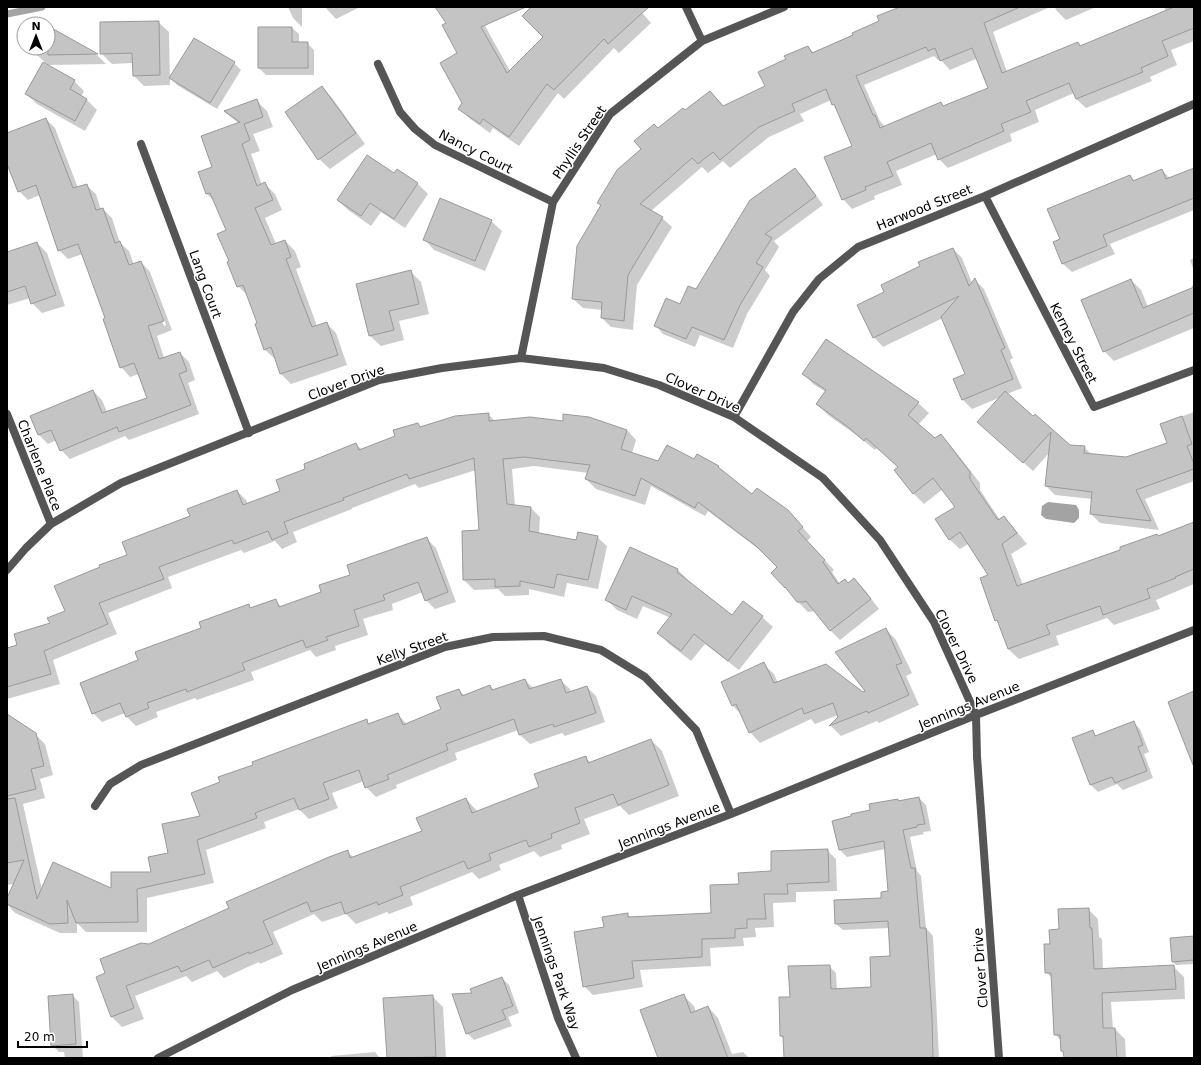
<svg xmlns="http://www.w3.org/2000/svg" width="1201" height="1065" font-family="'DejaVu Sans',sans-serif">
  <rect width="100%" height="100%" fill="#fff"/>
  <path fill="#a3a3a3" d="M1048,502l28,3 3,5v8l-5,5 -28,-4 -5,-4 1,-9z"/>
  <path fill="#0003" fill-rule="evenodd" d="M288,7h14v20l-9,-9z
    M325,7h35l-24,12z
    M533,7h104l14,16 -32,30 -5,-5 -50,51 -6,-6 -39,53 -26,-18 -3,5 -21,-15 -9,-10 3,-5 -4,-49 -14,-27 39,-3 26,47 34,-34z
    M902,7h148l-57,25 14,40 71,-29 3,4 85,-36 -2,-4h30v34l-23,9 6,15 -27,12 2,4 -66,27 -10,-9 -2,-6 -39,17 4,12 -29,12 2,7 -64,27 -9,-9 -2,-5 -41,17 6,14 -28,11 1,3 -23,10 -9,-10 10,-53 -16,-37 -6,-9 -31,14 4,7 -35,16 -39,31 -7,-7 -15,12 -6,-6 -51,44 11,7 10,9 -35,58 -4,45 -22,-3 -9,-9 1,-8 -20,-2 -10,-9 29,-93 -3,-3 59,-74 28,-17 24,-20 14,14 43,-19 20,-27 21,-13 6,6 40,-17 27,-14zM934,56l4,4 2,-1 10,11 28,-12 12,30 -46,19 -59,20 -5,-6 -16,-36z
    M1055,7h41l-30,13 -10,-10z
    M158,22l11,10 1,53 -26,1 -10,-10 -1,-13 -21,1 -11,-11z
    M292,28l7,6v9h8l7,7v25h-48l-7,-7z
    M52,29l45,26 9,9 -58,1 -11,-10 4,-7h7v-12z
    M234,63l7,7 -24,39 -40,-24 -6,-7z
    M74,81l10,10 -3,6 6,3 10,10 -12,21 -48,-27 -11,-10z
    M322,87l10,11 33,46 -35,25 -11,-10z
    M257,101l10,10 6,16 -20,7 7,17 -9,3 11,31 3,-1 10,10 7,16 -17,8 11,26 9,-3 10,10 6,16 -5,2 21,57 9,-3 10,10 11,32 -56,19 -10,-10 -5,-15h-1l-11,-10 -5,-25 -11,-28 -10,-10 -8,-24 -3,-31 -13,-30 -7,-7 6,-26 25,-45 -13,-11z
    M46,119l9,9 23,60 8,-3 10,9 5,16 2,-1 9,9 8,25 9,8 5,14 7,-3 9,10 22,58 -15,6 7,22 16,-5 9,9 6,18 -7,3 11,31 -70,26 -4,-4 -55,23 -9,-9 -4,-10 -9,4 -9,-9 54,-44 9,9 5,12 41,-13 -9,-25 -9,3 -9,-10 -15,-48 -23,-65 -15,5 -9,-9 -19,-55 -12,5 -9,-9 -12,-30v-27zM144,272h2l20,53 -2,1z
    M795,169l8,8 20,28 -49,36 5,6 -14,23 5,6 -23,38 -14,34 -33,-13 -5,12 -32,-13 -8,-9 25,-20 16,-14z
    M1194,169v41l-84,34 5,10 -43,18 -9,-8 -9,-21 8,-3 68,-64 5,5 27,-11 8,8z
    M394,175l24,9 10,10 -23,34 -24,-16 -10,14 -23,-16 -10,-10z
    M491,221l11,10 -17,40 -51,-21 -10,-11z
    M37,243l10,10 18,53 -23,7 -10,-10 -2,-5 -23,7v-52z
    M953,249l9,9 10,25 3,-3 9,9 29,69 -3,2 12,28 -15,6 26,23 37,29 14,1 8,8 35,3 41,-15 -7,-19 33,-12v69l-49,18 14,31 -59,-7 -9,-9 1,-15 -37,-4 -9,-9 4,-34 -17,19 -45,-40 13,-34 -29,12 -9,-9 -8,-20 12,-5 -24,-57 -60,29 -9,-10 11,-45 36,-25z
    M1194,258v13l-4,-11z
    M410,271l11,11 8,32 -30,7 5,19 -23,6 -11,-10 -12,-52z
    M1131,280l10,10 7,17 45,-19 -1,-3h2v43l-80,33 -10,-10z
    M827,340l91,63 11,10 -11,12 17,15 6,-5 10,11 29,37v7l20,30 4,-3 10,11 13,16 -16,10 12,31 171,-62v61l-38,16 4,9 -46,16 -7,-7 -51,18 3,9 -40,14 -11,-10 -8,-25 -4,-4 -7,-44 -21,-32 -8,5 -11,-10 7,-32 -13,-18 -19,15 -11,-11 -14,-25 -22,-20 -2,2 -16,-13 -31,-22 -11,-11 9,-12 -13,-8 -10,-11z
    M488,414l7,7 132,9 9,10 -4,13 27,9 35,-1 24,6 7,7 28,21 44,26 14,16 -4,4 27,29 -2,2 8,12h8l6,-5 10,10 15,20 -39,31 -10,-10 -15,-19 -7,1 -10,-10 -20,-34 -13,-14 -57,-43 -3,5 -54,-30 -6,19 -49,-16 -10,-10 3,-6 -55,-7 -22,3 3,37 16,2 9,9 -1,17 38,8 20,-5 10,9 -9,43 -31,-6 -3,14 -35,-8v6l-24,1 -7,-7 -24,1 -10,-10 -1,-49h18l-5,-61 -57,18 -4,-4 -63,24v1l-59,23 4,10 -15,7 -7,-8 -31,12 -3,-3 -73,27 4,11 -64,25 9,21 -64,26 7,24 -53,15v-50l11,-4 33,-21 77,-69 63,-39 46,-25 9,9 2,4 33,-13 26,-22 49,-25 6,6 34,-13 22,-13 3,3z
    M427,539l9,9 20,54 -21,7 -9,-9 -3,-8 -31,12 1,6 -30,9 5,16 -33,11 1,4 -20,7 -6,-7 -59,22 3,8 -57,20 -2,-2 -39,14 2,5 -22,9 -10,-10 -1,-3 -23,9 -9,-9 46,-52 109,-56 4,4 23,-8 7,6 41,-14 29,-17z
    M678,570l10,10 -1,2 45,34 11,-14 19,15 11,10 -34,43 -34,-26 -14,17 -22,-17 -10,-11 12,-15 -28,-12 -6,13 -20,-9 -10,-10z
    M886,629l10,11 16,33 -6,3 13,29 -40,18 -2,-2 -36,15 -10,-10 8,-9 -1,-2 -23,9 -4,-5 -51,24 -10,-11 -9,-18 -8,-8 30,-42 11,10 4,9 85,11 3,-3z
    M525,680l9,9 26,-9 10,9 1,3 16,-5 9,9 9,26 -40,14 -3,-3 -32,11 -10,-9 -2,-5 -63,23 2,7 -61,25 1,3 -21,9 -10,-10 -2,-6 -32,12 6,15 -29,11 -10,-10 -35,13 2,6 -60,22 8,33 -67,15v34h-61l-9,-9v10h-17l-45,-20 -8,-9v-4l7,-16 -7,1v-169l28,18 10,10 8,31 -13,4 5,19 -22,6 19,86h70l40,-17 49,-57 20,-33 33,-18 112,-44 4,4 27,-11 10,10 35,-14 17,-20 6,6 25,-10 4,4z
    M1133,722l7,7 9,23 -5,2 9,24 -30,12 -6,-6 -19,8 -7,-7 -18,-46 19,-7 5,4z
    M651,740l11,11 17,45 -50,19 -9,-9 -36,13 6,15 -29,11 1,4 -22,8 -6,-6 -35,14 2,5 -22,9 -7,-7 -62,25 3,8 -24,9 -2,-2 -31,12 -10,-10 -24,8 -8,-8 -41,18 10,22 -23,10 -1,-2 -35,16 -7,-7 -25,11 -6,-6 -51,20 9,23 -22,8 -10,-10 -15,-39 9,-4 43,-29 82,-36 117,-57 6,6 69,-26 43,-33 12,13 62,-25 45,-30 6,6z
    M919,798l7,7 5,26 -8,1 1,2 -14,3 7,34 4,5 5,52 7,8 6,122h-154l-1,-19 -3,-3 10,-38 38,-32 7,7 1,17 35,-2 19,-31 -2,-29 -46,2 -7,-6 46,-25 7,-7 -4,-43 -38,8 -7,-7 -7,-29 38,-10 26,-11 3,2z
    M827,850l9,9 1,32 -41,1v10l-23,1 1,24 -19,1 1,9 -13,1 1,8 -34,2 1,18 -71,4 3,17 -50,8 -9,-9 21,-58 22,-14 4,4 81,-4 28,-29z
    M1088,909l10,10 1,18 3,2 1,31 71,-3 10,10 1,22 -74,3 2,27h2l10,10 1,19h-61l-1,-5 -2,-3 -1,-9 -6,-7 -3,-56 -6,-6 5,-27 9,-15z
    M1194,937v27l-18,1 -3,-3 -2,-23z
    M502,978l7,7 10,28 -11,4 4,9 -38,14 -7,-7z
    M72,995l7,7 4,56h-18l-1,-6h-5l-7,-7z
    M683,995l11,11 2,6 12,-5 10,11 14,36 11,-2 6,6h-78z
    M432,996l11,11 3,51h-58l-4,-59z
    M375,1052l5,6h-49v-2z"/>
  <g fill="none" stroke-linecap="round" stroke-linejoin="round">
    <path stroke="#a3a3a3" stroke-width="7" d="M7,14l35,-7"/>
  </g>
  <path fill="#c4c4c4" stroke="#999" fill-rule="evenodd" d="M435,7h91l-45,20 26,46 36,-36 -21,-21 9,-9h118l-41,37 -4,-5 -50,51 -7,-6 -38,53 -26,-18 -3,5 -22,-15 4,-6 -22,-40 17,-10 -15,-28 4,-2z
    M900,7h120l-36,16 18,50 76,-31 2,4 94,-39h20v21l-32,13 6,15 -27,12 2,4 -67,27 -7,-16 -43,18 5,11 -30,12 3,7 -66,29 -7,-17 -44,19 6,14 -28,11 1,3 -24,10 -18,-43 28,-11 -18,-42 -2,1 -6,-16 -34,15 3,7 -36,16 -39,33 -7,-8 -15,12 -6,-6 -52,46 23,13 -35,58 -4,46 -23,-3 1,-16 -30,-3 5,-53 24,-41 -4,-2 20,-33 24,-21 -7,-8 20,-17 4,4 25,-20 2,2 25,-19 13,15 42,-20 -7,-14 28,-13 -2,-3 24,-10 4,7 41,-18 -1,-2 27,-12 -2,-5zM926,47l2,4 7,-3 5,13 32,-13 16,40 -45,18 -2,-4 -61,26 -5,-13h-2l-17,-39z
    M159,21l1,54 -27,1 -1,-23 -32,1v-32z
    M48,26l50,28 -50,1z
    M258,27h34v15h16v26h-50z
    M194,38l41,24 -25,41 -41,-25z
    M43,62l32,18 -5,9 17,10 -12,22 -50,-27z
    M322,86l34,47 -38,27 -33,-48z
    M257,99l6,18 -19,7 6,16 -8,4 15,42 8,-4 8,18 -18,8 16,37 14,-5 6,17 -5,2 26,68 15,-5 11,33 -58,19 -9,-27 -7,3 -9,-26 2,-1 -14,-38 -6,2 -10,-25 2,-1 -12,-27 9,-4 -16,-37 -4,1 -8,-22 14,-5 -11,-31 39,-14 -16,-11z
    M46,118l27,70 14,-4 9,26 7,-2 12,35 5,-2 9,24 12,-4 23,60 -16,5 11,33 21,-7 7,19 -8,3 12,31 -72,27 -2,-5 -57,24 -9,-21 -13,5 -8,-19 63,-26 9,23 45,-15 -13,-35 -14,5 -17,-49 2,-1 -27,-74 -20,7 -22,-66 -18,7 -11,-28v-31z
    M367,155l27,18 3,-4 21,14 -24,36 -24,-16 -9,13 -24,-16z
    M795,168l21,28 -51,38 7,4 -16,25 7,4 -23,38 -16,35 -32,-13 -6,12 -32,-13 12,-28 14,6 8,-18 8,3 54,-89z
    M1194,168v30l-91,37 4,11 -45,18 -9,-22 7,-3 -13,-30 83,-34 3,6 29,-12 4,10z
    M440,198l52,22 -17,41 -52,-21z
    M37,242l19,53 -25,9 -6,-18 -18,6v-40z
    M953,248l16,38 6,-8 30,70 -4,2 12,29 -51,21 -9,-21 12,-5 -24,-57 18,-21 -86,42 -16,-33 27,-13 -3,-7 39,-19 -2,-4z
    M411,270l8,34 -30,7 5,19 -25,6 -13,-52z
    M1131,279l12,29 51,-21v26l-91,39 -22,-52z
    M826,339l93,63 -11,13 27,23 6,-4 29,38v7l28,41 6,-4 13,17 -15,11 15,42 103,-36v-3l37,-13 1,2 36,-14v47l-19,8 1,1 -29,11 3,9 -47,17 -3,-9 -54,19 4,9 -42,15 -11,-29 -2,1 -15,-43 8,-3 -28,-43 -11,8 -14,-21 20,-12 -22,-29 -20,16 -19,-24 4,-3 -32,-29 -2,3 -16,-14 -32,-23 10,-14 -24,-16z
    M1005,391l28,25 2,-2 35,31 15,1 -1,7 42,4 41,-14 -7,-19 22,-8 10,28 -5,2 7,18v5l-58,21 15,31 -61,-7 2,-22 -47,-6 6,-54 -28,31 -46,-41z
    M489,413v8l41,-4 33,4v-7l26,3 38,13 -6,19 37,12 9,-16 27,14 3,-5 22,12 -1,1 34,27 5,-6 31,22 15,17 -5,4 27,29 -2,2 15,22 7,-5 3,4 6,-5 17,21 -41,32 -24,-30 -2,1h-7l-12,-15v1l-14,-15 6,-6 -21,-21 -58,-44 -3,6 -54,-30 -6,18 -50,-17 5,-14 -66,-8 -21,2 4,45 24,3 -2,24 47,9 2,-8 20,4 -10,44 -31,-6 -3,14 -34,-7v5l-25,1v-8l-32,1 -1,-49 17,-1 -5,-72 -65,21 -2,-5 -64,24 1,2 -60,22 4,11 -16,7 -4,-9 -34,13 -2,-4 -73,27 5,12 -65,24 9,21 -64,27 7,23 -44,13v-39l10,-3 -3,-11 36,-11 -3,-5 18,-7 -11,-25 46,-19 -1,-2 28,-10 -5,-13 68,-26 -3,-7 50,-19 6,15 37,-14 -4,-11 29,-11 -1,-5 52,-21 3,7 36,-14 -2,-6 25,-7 2,4 35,-11z
    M427,537l21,55 -23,9 -7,-19 -35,13 2,5 -31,10 5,16 -33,11 2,3 -22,8 -3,-8 -61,23 3,7 -58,22 -1,-3 -39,14 2,5 -23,9 -6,-14 -28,11 -12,-31 58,-23 -3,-8 66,-24 -2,-6 50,-18 1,4 26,-9 3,8 42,-15 -2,-7 31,-10 -3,-10z
    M630,547l48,22 -1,3 55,43 11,-14 20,15 -35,45 -34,-27 -13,17 -24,-18 15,-19 -40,-18 -6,14 -21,-10z
    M886,628l16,35 -6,2 13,30 -41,18 -1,-2 -38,15 9,-9 -5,-14 -29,11 -2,-6 -53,25 -13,-29 -4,2 -11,-24 43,-20 10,21 52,-19 37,28 2,-1 -30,-39z
    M525,679l4,10 32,-10 5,14 21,-7 9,27 -42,14 -1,-3 -34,11 -5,-16 -68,25 2,6 -61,25 2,4 -24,9 -6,-18 -36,13 6,16 -30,11 -5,-12 -39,15 2,5 -60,22 8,34 -68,15 1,33 -62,1 -9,-23 1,23 -18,1 -43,-20v-6l17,-38 -17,3v-64l8,-1 22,101 16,-37 58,26v-16h40l-3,-15 20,-4 -6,-29 38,-8 -9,-23 29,-11 -2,-5 35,-12 -1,-3 115,-43 1,5 30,-11 5,12 38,-16 -5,-12 23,-8 3,7 28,-11 2,5z
    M1194,691v74h-1l-25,-63z
    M7,714l29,19 8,33 -13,3 5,20 -29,7z
    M1134,721l9,24 -5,2 9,24 -32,12 -3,-6 -22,8 -18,-47 21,-8 2,6z
    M651,739l18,46 -51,20 -5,-11 -38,14 5,15 -29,11 1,4 -23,9 -3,-7 -37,14 2,6 -23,9 -4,-8 -64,26 3,8 -25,10 -1,-3 -32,12 -4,-12 -30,10 -4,-10 -44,19 10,23 -24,10v-2l-36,16 -4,-8 -28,12 -3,-6 -52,20 8,22 -23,9 -15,-40 9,-4 -5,-14 41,-16 8,1 80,-36 -3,-6 103,-45 19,-7 2,8 72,-27 -6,-13 50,-20 6,15 67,-26 -5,-13 52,-18 2,7z
    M919,797l6,27 -8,1v2l-14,3 8,38h4l5,60h6l6,89 1,40 -8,1h-141l-1,-22h-3l-1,-39h11l-2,-31 42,-1 1,24 40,-2 -1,-30 20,-1 -2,-35 -53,3 -1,-24 47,-2v-6l7,-1 -4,-50 -45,9 -7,-29 19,-5v-2l19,-4 -1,-6 29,-5v2z
    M828,849l1,33 -42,2 1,10h-24l2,25h-19v9l-12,1v9l-33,1v18l-70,4 2,17 -51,9 -9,-55 30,-5 -2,-10 26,-4v4l83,-4 -1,-28 29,-1 -1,-11 33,-2v-20z
    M1089,908l1,20h2l2,41 80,-4 2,24 -74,4 1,35h12l2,30h-53l-1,-7h-2l-1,-16h-6l-3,-62h-6l-1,-29h6l-1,-14 10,-1 -1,-20z
    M1194,936v24l-22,2 -2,-24z
    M502,977l11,29 -11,4 4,9 -40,15 -14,-40 20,-1 -2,-4z
    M73,994l3,50 -25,2 -3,-50z
    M684,994l7,19 17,-7 20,52h-70l-18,-48z
    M433,995l3,62 -49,1 -4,-60z"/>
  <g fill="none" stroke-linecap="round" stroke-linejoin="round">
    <path stroke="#555" stroke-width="8" d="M686,7l16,34
      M378,64l22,48 15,17 20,16 118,57
      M141,144l108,289
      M985,196l109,211 100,-37
      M521,358l32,-156 57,-88 92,-73 82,-34
      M7,414l44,110
      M734,417l59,-105 26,-33 39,-32 127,-51 209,-92
      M7,570l19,-22 25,-24 70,-41 258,-103 63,-12 79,-10 83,10 55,17 75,32 89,61 57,62 54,82 42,93 1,42 22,301
      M95,806l15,-22 31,-19 304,-118 48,-10 51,-1 57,14 44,27 51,53 35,84
      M518,895l40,123 18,40
      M158,1058l134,-68 226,-95 213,-81 245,-99 218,-85"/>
  </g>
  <g text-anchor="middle" stroke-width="3" stroke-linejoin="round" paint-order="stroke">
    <g font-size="13" fill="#000" stroke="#fff">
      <text transform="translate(579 142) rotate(-56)" y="5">Phyllis Street</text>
      <text transform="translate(476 151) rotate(27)" y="5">Nancy Court</text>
      <text transform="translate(924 207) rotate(-22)" y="5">Harwood Street</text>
      <text transform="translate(206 284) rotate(70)" y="5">Lang Court</text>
      <text transform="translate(1074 343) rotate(63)" y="5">Kerney Street</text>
      <text transform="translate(346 382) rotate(-20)" y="5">Clover Drive</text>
      <text transform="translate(703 392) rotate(24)" y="5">Clover Drive</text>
      <text transform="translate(40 465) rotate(68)" y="5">Charlene Place</text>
      <text transform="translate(957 646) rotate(64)" y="5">Clover Drive</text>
      <text transform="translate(412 648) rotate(-20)" y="5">Kelly Street</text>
      <text transform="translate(969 705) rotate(-22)" y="5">Jennings Avenue</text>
      <text transform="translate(669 825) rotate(-21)" y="5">Jennings Avenue</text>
      <text transform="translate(367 946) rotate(-23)" y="5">Jennings Avenue</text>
      <text transform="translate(980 968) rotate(-94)" y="5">Clover Drive</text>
      <text transform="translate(557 973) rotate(71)" y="5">Jennings Park Way</text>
    </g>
  </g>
  <rect width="1201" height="1065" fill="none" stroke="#000000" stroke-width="16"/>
  <g transform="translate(36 36)"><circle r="19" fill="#ffffff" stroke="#999999"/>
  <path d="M0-3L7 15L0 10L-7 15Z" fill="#000000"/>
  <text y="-6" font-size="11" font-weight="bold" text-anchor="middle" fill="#000000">N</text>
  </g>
  <path d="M18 1041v6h69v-6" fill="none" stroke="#000000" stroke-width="2"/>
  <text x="24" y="1041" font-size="12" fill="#000000" stroke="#ffffff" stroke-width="3" paint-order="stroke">20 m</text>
</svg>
